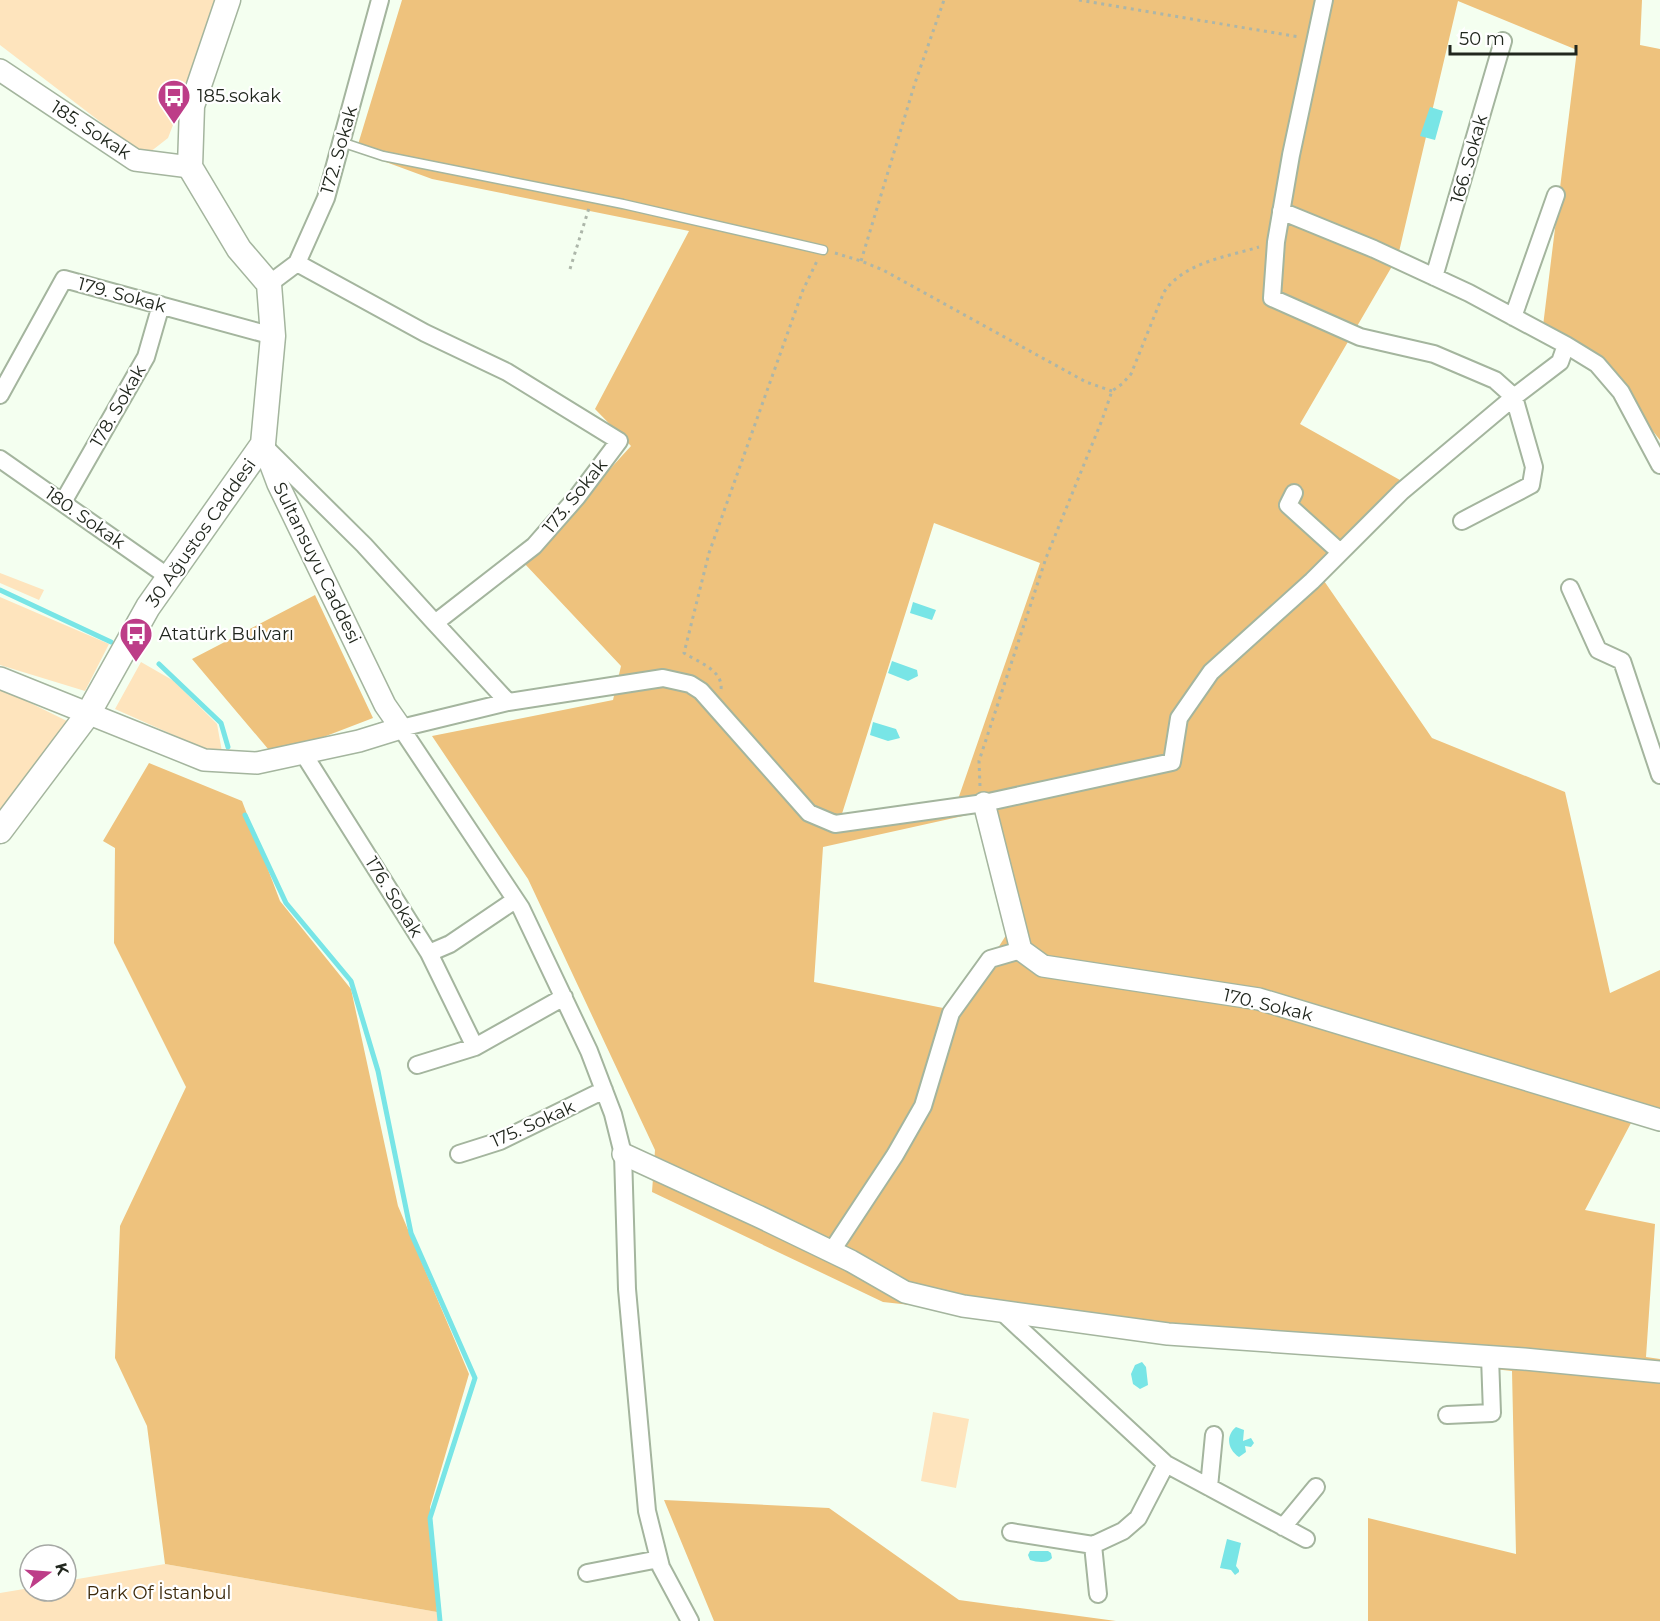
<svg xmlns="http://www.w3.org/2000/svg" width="1660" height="1621" font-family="Montserrat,sans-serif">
  <rect width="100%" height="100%" fill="#f4fff0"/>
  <path fill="#fee4bd" d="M0,0h221l-53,138 -23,18 -145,-111z
    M0,573l44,17 -5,10 -39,-17z
    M0,597l109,47 -24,47 -85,-26z
    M141,662l33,19 43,43 6,33 -108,-48z
    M0,688l71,35 -71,96z
    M933,1412l36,7 -13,69 -35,-7z
    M165,1564l272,48 2,9h-439v-28l30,-5v3h36v-10z"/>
  <path fill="#eec27d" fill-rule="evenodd" d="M402,0h1240l-2,45 20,4v391l-68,-85 -49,-29 34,-276 -119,-49 -60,255 -98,168 116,65 -96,86 112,163 133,54 45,201 50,-23v151l-29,2 -46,87 70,14 -9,133 14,2v262h-292v-103l148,36 -4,-183 -629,-69 -231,-110 3,-42 -127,-271 -96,-143 181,-36 8,-34 -97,-103 107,-117 -36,-37 94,-178 -257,-52 -76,-28zM934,523l106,40 -84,242 -116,15zM981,812l29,117 -52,82 -144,-29 9,-135z
    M315,595l58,123 -99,38 -82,-97z
    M149,763l93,38 38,100 71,88 47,217 71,168 -39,133 7,105 -272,-48 -18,-138 -32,-68 5,-132 66,-139 -72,-144 1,-95 -12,-7z
    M664,1500l165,8 130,92 157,21h-402z"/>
  <path fill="#78e5e6" d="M1430,107l13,4 -8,29 -15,-4z
    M913,602l23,8 -4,10 -22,-7z
    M892,661l25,9 1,6 -10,5 -20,-8z
    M873,722l23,7 4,9 -12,3 -18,-6z
    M1142,1362l4,5 2,18 -8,4 -7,-5 -2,-10 4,-9z
    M1236,1427l8,3 -1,11 8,-3 3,5 -3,4 -6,-1 1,6 -7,5c-11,-7 -14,-21 -3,-30z
    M1227,1539l14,4 -5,23 3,4v2l-4,3 -4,-5 -11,-2z
    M1030,1551h18l3,2 1,5c-5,6 -15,4 -22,2l-2,-5z"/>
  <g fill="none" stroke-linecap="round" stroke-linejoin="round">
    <path stroke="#78e5e6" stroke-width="5" d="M0,590l111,52
      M159,664l62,59 7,24
      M245,815l41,88 65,78 27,90 33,162 64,145 -45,140 10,103"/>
    <g stroke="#a4b59e" stroke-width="11">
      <path id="service" d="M341,142l42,14 240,48 200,46"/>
    </g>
    <g stroke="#a4b59e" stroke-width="20">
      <path id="minor" d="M1324,0l-33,155 -15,87 -4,56 88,39 74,17 61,26 19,17 20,70 -3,18 -69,36
        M1434,277l69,-236
        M269,284l28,-21 29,-65 54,-198
        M1513,317l43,-122
        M1566,345l31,19 24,28 39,73
        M0,395l64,-116 209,57
        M266,448l98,97 71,78 99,-77 43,-49 42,-56 -112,-69 -82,-39 -128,-70
        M0,459l170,119
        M1294,493l-6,12 52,47
        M63,502l83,-145 15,-52
        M1570,588l28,62 24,11 38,114
        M435,623l73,79
        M303,753l126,200 46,94
        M429,953l21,-9 65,-44
        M417,1065l58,-18 89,-50
        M459,1154l41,-13 104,-51
        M831,1252l64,-97 28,-49 28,-93 39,-54 31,-9
        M1001,1311l165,153 140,75
        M1447,1415l45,-2 -2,-56
        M1209,1487l5,-52
        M1283,1527l33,-40
        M1011,1532l82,13 30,-14 15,-13 28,-54
        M1093,1545l5,49
        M587,1573l72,-14
        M690,1621l-29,-54 -14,-56 -20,-222 -4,-135 -10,-40 -24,-63 -68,-143 -120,-180 107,-26 155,-24 27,6 11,7 108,122 26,11 149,-21 188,-41 7,-44 32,-46 101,-91 90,-90 112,-94 46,-35 6,-17 -97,-52 -95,-44 -93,-38"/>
    </g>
    <g stroke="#a4b59e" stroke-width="24">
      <path id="tertiary" d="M0,70l135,90 55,7
        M0,678l204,82 53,3 102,-22 42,-13 -16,-23 -14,-29 -93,-192 -15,-40
        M984,803l37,147 22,16 216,33 401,121
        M623,1154l137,63 91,44 54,31 58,14 205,28 356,25 136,13"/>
    </g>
    <g stroke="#a4b59e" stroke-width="27">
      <path id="secondary" d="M0,831l88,-117 60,-107 115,-163 10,-108 -4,-52 -30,-35 -49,-82 2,-61 36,-106"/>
    </g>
    <path stroke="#acb6a9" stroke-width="3" stroke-dasharray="3 4.5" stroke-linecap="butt" d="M1079,0l220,37
      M835,253l26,8 22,9 203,112 26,9
      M861,261l54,-178 29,-83
      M570,269l19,-61
      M721,689c2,-19 -23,-27 -37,-36l25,-100 94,-263 14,-29
      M980,786l-1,-25 67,-203 56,-138 10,-29 10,-7 9,-10 33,-82c21,-30 62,-35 95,-45"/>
    <use href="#service" stroke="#fff" stroke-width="8"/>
    <use href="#minor" stroke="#fff" stroke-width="16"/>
    <use href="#tertiary" stroke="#fff" stroke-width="21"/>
    <use href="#secondary" stroke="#fff" stroke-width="24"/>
  </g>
  <defs>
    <g id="bus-pin" transform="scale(1.725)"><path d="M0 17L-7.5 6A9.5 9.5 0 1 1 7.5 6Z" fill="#bd3d88" stroke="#fff"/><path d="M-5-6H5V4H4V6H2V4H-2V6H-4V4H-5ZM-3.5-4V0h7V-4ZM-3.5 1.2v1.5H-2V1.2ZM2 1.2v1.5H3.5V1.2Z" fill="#fff"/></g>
  </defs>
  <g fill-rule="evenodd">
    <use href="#bus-pin" x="174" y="96"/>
    <use href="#bus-pin" x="136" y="634"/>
  </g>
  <g text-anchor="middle" stroke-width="4.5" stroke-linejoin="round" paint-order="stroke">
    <g font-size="18" fill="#21271e" stroke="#fff" text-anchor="start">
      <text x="197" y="102">185.sokak</text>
      <text x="159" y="640">Atatürk Bulvarı</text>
    </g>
    <g font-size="18" fill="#21271e" stroke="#fff">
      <text transform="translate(91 130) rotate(33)" y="6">185. Sokak</text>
      <text transform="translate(339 150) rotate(-74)" y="6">172. Sokak</text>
      <text transform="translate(1469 159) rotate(-74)" y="6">166. Sokak</text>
      <text transform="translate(122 295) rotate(15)" y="6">179. Sokak</text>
      <text transform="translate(118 406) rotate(-60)" y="6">178. Sokak</text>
      <text transform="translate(575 496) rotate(-51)" y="6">173. Sokak</text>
      <text transform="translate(85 518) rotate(35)" y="6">180. Sokak</text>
      <text transform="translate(201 533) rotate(-55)" y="6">30 Ağustos Caddesi</text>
      <text transform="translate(317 563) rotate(64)" y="6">Sultansuyu Caddesi</text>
      <text transform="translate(394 897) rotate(58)" y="6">176. Sokak</text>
      <text transform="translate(1268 1005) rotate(13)" y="6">170. Sokak</text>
      <text transform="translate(533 1124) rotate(-24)" y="6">175. Sokak</text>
    </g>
    <g font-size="18" fill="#3c290a" stroke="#fff">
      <text x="159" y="1599">Park Of İstanbul</text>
    </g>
  </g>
  <g transform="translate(48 1573) rotate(74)"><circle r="28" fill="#ffffff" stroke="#a6a9a5" stroke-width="1.5"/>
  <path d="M0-4.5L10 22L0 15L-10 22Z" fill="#bd3d88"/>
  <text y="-9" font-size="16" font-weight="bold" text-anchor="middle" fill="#21271e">K</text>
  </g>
  <path d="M1450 45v9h126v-9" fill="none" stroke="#21271e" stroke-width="3"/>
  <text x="1459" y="45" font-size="18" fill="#21271e" stroke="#ffffff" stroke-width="4.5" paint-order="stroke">50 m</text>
</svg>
